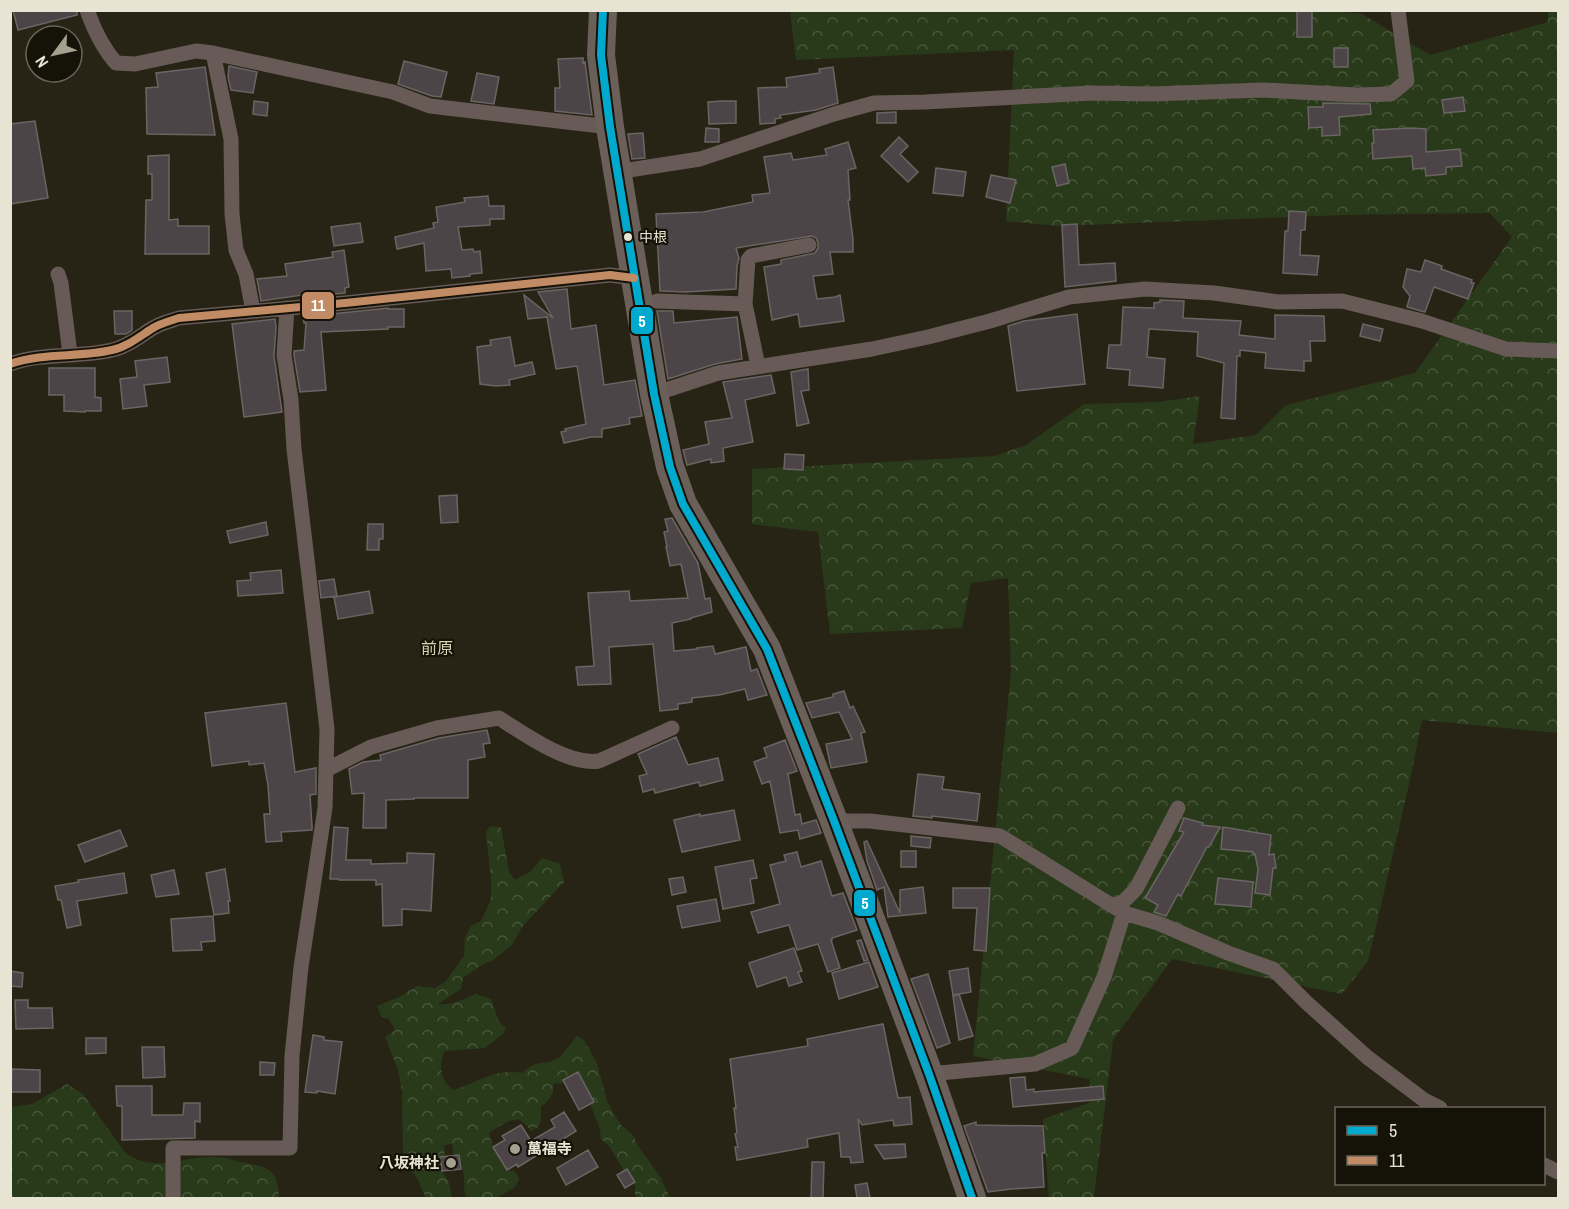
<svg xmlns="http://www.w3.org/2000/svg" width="1569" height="1209" font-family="'Archivo Narrow','Noto Sans JP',sans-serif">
  <defs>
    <pattern id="forest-crowns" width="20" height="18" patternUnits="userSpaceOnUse" patternTransform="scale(1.5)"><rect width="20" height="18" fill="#293a1a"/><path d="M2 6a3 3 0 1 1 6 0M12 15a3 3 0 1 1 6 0" fill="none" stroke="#48563a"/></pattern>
  </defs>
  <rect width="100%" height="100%" fill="#272415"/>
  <path fill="url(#forest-crowns)" d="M790,11h545l27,3 68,41 118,-33v-11h10v722l-136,-13 -12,60 -42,181 -26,33 -170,-35 -59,81 -19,157 -45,1 -6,-79 46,-16 1,-24 -117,-23 38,-384 -3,-94 -37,5 -9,45 -132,6 -12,-102 -66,-8v-55l243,-13 31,-11 58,-41 74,-2 42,-6 -7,48 63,-9 30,-30 129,-32 97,-136 -22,-24 -147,2 -284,11 -53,-5 8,-171 -218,10z
    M490,826l11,1 8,45 6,8 15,-8 12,-14 18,6 4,18 -42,45 -10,18 -20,16 -7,2 -22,15 -2,11 -23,15c12,2 26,-5 38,-10l15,5 8,23 7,6 -3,6 -18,14 -40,3c-8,12 -4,32 9,39 24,-8 42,-22 68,-17 5,-5 10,-8 17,-10 5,-1 10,0 14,-2 11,-5 16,-16 24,-25l7,4 6,10 7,14 10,37 10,18 5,7 10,8 7,13 22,31 9,20h-32l-3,-3v-10l-10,-12 -15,-26 -9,-8 -1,-10 -11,-28 -23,-18 -13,1c1,11 -3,16 -12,22v15l-3,6 -7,4c-3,-4 -7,-9 -11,-11 -8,-3 -24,8 -31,13l4,14 14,23 8,1 4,8 -4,8 -17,10v1h-32c-3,-9 -1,-12 -2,-21 0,-6 -4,-15 -5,-22l-5,1 -2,-12 -8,1 1,12 -5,1 2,13 7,11 3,16h-26l-10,-22 -8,-7 -5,-11 -1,-67 -4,-21 -13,-33 10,-7 -6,-11 -8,-3 -4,-10 22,-9 18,-11 18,2 11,-7 18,-25 1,-19 6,-11 10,-5 10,-21v-22l-5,-46z
    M67,1084l16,10 41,57c26,24 59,5 90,6 9,0 19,3 27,5 27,5 37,6 38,36h-268l-1,-91 22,-3z"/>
  <path fill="#4c4447" stroke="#6a6563" stroke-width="1.5" d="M13,10h64v5l-59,15z
    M1297,10h15v27h-15z
    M1334,48h14v19h-14z
    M583,58v5l2,-1 7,53 -37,-4v-23h5l-2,-29z
    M404,61l43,11 -6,25 -9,-1 -34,-12z
    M229,66l28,6 -4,21 -22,-3 -3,-13z
    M205,67l10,68 -68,-1 -1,-46 12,-1 -2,-14z
    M833,67l5,36 -22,7 -36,5 1,3 -6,1v4l-15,1 -2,-36 29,-1 -1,-9 34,-5 -1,-4z
    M477,73l22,4 -5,27 -23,-3z
    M1463,97l2,14 -21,2 -2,-13z
    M254,101l14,2 -1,13 -14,-2z
    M722,101h14v22l-27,1 -1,-22z
    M1323,103l47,1 1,10 -32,3 1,18 -18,1v-9l-13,1 -1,-21h15z
    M896,112v11h-19v-10z
    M35,121l13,77 -38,6v-80z
    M706,128l13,1v13h-14z
    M1412,128l14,1v23l34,-3 2,17 -16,1v7l-20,2 -1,-8 -12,1 -1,-13 -39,3 -1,-16h2l-1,-13z
    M643,133l2,25 -13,1 -4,-25z
    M899,137l9,9 -8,8 18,18 -10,10 -27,-26z
    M848,142l8,26 -8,2 2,30h-2l5,39v13h-23l3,22 -20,2 4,23 18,-2 5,-2 4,26 -44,6 -2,-13 -26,6 -8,-53 17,-3v-4l34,-7 3,-5v-5l-2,-5 -4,-2 -76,12 3,10 -2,8 -1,23 -50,3 -26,-1 -4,-77 47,-2 50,-10 -1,-7 18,-2 -6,-36 27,-4 2,7 34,-5 -2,-6z
    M169,155v65l9,-1v7h31v28h-64l1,-54h6v-26h-4v-18z
    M1065,164l4,19 -12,3 -5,-19z
    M936,168l30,4 -3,24 -30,-3z
    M991,175l25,5 -6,23 -24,-6z
    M488,196l1,10h15v13h-14v6l-32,2 4,23 11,-1 1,3 6,-1 2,22 -12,1v2l-18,2 -1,-9 -25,2 -2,-28 -27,6 -2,-12 39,-9 -1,-5 5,-1 -2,-15 29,-5 -1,-4z
    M1289,211l17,1 -1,18h-4l-1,25 19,1 -2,19 -34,-2 2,-42h3z
    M360,223l3,19 -29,4 -3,-19z
    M1077,224l2,41 36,-2 1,18 -51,6 -3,-62z
    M344,250l5,37 -4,1v5l-43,4v-2l-41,6 -4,-22 30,-3 -2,-12 48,-7 -1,-5z
    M1425,260l17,6 -1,3 31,11 -1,3h3l-6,16 -34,-12 -9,25 -18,-5 3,-11 -7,-9 4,-18 14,3z
    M567,289l4,40 25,-4 8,60 31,-5 7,36 -13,2 1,6 -28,5v8h-11l-27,6 -3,-11 5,-1 -1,-2 21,-5 -9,-58 -21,3 -9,-52 -19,2 -4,-24 29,23 -15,-26z
    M1160,300l24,1 -1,17 58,3 -2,14 36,4v-24l49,1 1,25h-15l1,20h-7v10l-39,-3 1,-15 -26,-3v6h-3l-2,63 -14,-1 3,-55 -27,-7 1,-24 -49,-3 -2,28 18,2 -2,29 -34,-3 1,-15 -23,-2 2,-23h12l2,-38 31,1v-5l6,-1z
    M388,308v1h16v18h-16v2l-67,3 5,58 -26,2 -6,-37v-4l10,-1 2,-27h-2l-1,-6z
    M114,311h18v19l-6,4h-11z
    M657,311h16l1,12 63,-6 5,42 -27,5 -47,15z
    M1077,314l8,70 -68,7 -9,-65 16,-5z
    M275,319l1,8 -2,29 8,56 -38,5 -12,-93z
    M1363,324l20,5 -3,12 -20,-5z
    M510,337l5,29 17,-4 3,12 -26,6 1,5 -14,1 -16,-2 -3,-37 14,-2 -1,-5z
    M167,357l3,25 -26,3 3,21 -24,3 -3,-30 17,-2 -2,-16z
    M49,368h46v29l6,1v13h-16v1l-21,-1v-16h-15z
    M808,369l1,21 -8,1 8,32 -12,3 -6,-54z
    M771,375l4,18 -30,7 8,42 -30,6 1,13 -13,2v-4l-24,6 -4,-15 26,-6 -4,-22 27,-4 -9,-36z
    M785,454l19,1 -1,15 -19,-1z
    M457,495l1,27 -17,1 -2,-27z
    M672,518l26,45 7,36 5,-1 2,14 -21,6v1l-19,4 2,28 23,-2v-1l16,-2 2,8 31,-7 5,24 6,-2 10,26 -19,5 -3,-11 -26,6 -27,3v4l-14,2v5l-18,2 -7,-67 -44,3 2,37 -33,1 -2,-18 18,-1 -6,-73 41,-2 1,10 58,-3 -7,-34 -11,2 -4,-19h1l-3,-15 4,-1 -3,-12z
    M266,522l2,13 -38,8 -3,-12z
    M368,524h15v15h-4v11h-12z
    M281,570l2,23 -45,3 -1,-15 14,-1 -1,-7z
    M334,579l3,17 -16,2 -2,-17z
    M369,591l4,22 -35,6 -4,-22z
    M844,691l6,17 3,-2 12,26 -4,1 6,29 -36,6 -5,-24 26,-5 -13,-27 -27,6 -6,-15 27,-6v-3z
    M286,703l9,69 21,-4v26l-6,1 2,31v4l-31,2 1,9 -16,1 -2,-28h6l-2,-29 -4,-22 -15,2v-4l-37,5 -7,-53z
    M487,730l3,13 -7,1 2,13 -17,3v38h-54v1l-28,1v28h-23l1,-35 -12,1 -3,-25 14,-7 18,-2 -1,-5 59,-17z
    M676,737l12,28 30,-7 5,22 -23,6 -1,-4 -44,11 -1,-4 -11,3 -4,-16 8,-2 -9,-20z
    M785,740l12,31 -9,3 7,41 5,-1 2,10 14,-4 5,13 -21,6 -2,-9 -18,3 -10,-52 -8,3 -8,-22 13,-5 -3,-9z
    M918,774l26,3 -2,12 38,5 -3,27 -45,-5v2l-19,-2z
    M734,810l6,30 -58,12 -8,-32 26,-6v2z
    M1184,818l19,5 -1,2 18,2 -11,20h-2l-26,49 -3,-2 -12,22 -12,-4 4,-7 -13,-7 39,-66 -5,-1z
    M334,827l14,1 -2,32h25v4l36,-1v-10l27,1 -3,57 -29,-2v16l-19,1 -1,-42 -6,1v-5h-37v-1h-9z
    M1223,827l48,8 -2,20 5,-1 2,14h-3l-3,27 -15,-2 3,-24 -3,-15h-2v-2l-32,-3z
    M120,830l7,16 -42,16 -7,-17z
    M911,836l20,2 -1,10 -19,-2z
    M867,841l33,72v-23l23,-3 3,26 -38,4 -4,-30 -7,3 -10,-29 -3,-19z
    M901,851h15v16h-15z
    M797,852l4,15 20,-6 11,35 11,-3 14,37 -25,8v2h-1l9,28 -12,4 -10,-28 -21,6 -8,-25 -31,8 -7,-21 29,-8 -10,-39 16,-4 -2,-6z
    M753,860l4,18 -7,1 4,24 -31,6 -8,-42z
    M225,869l5,32h-2l1,12 -15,2 -8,-42z
    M174,870l5,24 -23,3 -5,-22z
    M124,873l3,20 -50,8 4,24 -14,3 -6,-28h-3l-3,-14 24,-4 -1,-2z
    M683,877l3,15 -14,3 -3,-16z
    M1218,878l35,4 -2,25 -36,-3z
    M953,888h37l-4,63 -12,-1 3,-42h-24z
    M716,899l4,22 -38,7 -5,-22z
    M213,916l2,25 -14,1 1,8 -29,1 -2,-32z
    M861,940l7,20 -4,1 -7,-20z
    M794,948l8,23 -4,1 4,10 -13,4 -3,-9 -29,10 -8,-24z
    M869,962l9,25 -39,12 -7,-26z
    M968,968l3,24 -12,2 14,42 -14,4 -6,-44 6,-2 -6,1 -4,-24z
    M10,971l13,2 -1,14 -12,-1z
    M928,974l22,69 -13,5 -26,-69z
    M15,1000h13v8h24l1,20 -37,1z
    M883,1024l15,74 12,-1 2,27 -18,2 -1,-6 -31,5 -4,-6 5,43 -12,1 -1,-6h-9l-2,-24 -32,6 1,8 -71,13 -2,-13h3l-3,-13 2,-1 -3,-25h2l-6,-49 78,-13 -1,-7z
    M313,1035l11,2v3l18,2 -7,52 -18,-3v2l-12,-1z
    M86,1038h20v15l-20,1z
    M142,1047h22l1,30 -22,1z
    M260,1062l15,1 -1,12h-14z
    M12,1069l28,1v22h-29z
    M578,1072l16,30 -15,8 -16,-30z
    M1025,1077l1,13 8,-1v3l69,-6 1,13 -91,8 -3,-29z
    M116,1086h36v29h31l1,-12h16v19l-5,-1v17l-73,2v-34h-5z
    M564,1112l12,19 -58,36 -1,-3 -10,6 -14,-23 12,-7 -3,-4 19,-11 10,16 24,-14 -4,-7z
    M976,1122v3l67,1 2,27h-3l2,34 -33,2 -23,3 -24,-66z
    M905,1144l1,13 -22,2 -9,-14z
    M588,1150l10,17 -32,18 -9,-17z
    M459,1155l2,14 -19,2 -2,-14z
    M812,1162h12l-1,36h-12z
    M627,1169l8,13 -10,6 -8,-13z
    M867,1183l3,15h-13l-2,-13z"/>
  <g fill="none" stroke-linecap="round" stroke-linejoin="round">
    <path stroke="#685a56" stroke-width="15" d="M87,10c7,20 15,37 29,53l19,1 61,-13 17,2 180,39 37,14 180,21
      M213,53l18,86 1,75 4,36 10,24 7,37
      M616,172l84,-13 134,-45 40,-11 51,-1 167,-9 60,1 111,-4 94,5 34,-1 16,-13 -9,-71
      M58,274l3,9 9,71
      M657,301l88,3
      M10,364c34,-12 68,-6 102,-14 15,-3 28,-14 41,-22 8,-5 17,-7 26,-10l166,-15 265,-28 24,3
      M758,366l-13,-62 3,-44 3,-4 58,-11
      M654,394l64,-21 154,-24 56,-12 62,-16 79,-24 76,-8 69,4 64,9 64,-1 80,20 84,28 52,2
      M326,770l45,-23 66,-19 62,-10c25,16 70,48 100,43l73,-33
      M834,821h36l130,15 124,77 34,10 70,30 45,16 33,33 61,55 57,43 16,8
      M1113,906l10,-4 13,-13 42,-81
      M929,1074l106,-10 37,-16 32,-71 20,-64
      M1544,1165l14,7
      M173,1198v-50h117l2,-92 9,-89 24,-159 2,-79 -33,-280 -3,-49 -7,-45 3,-47"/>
    <path stroke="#6b6059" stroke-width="28" d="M603,10l-2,45 9,72 44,267 16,73 13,37 84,145 67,172 95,253 43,124"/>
    <g stroke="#151207" stroke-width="12">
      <path id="bus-1" d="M603,10l-2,45 9,72 44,267 16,73 13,37 84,145 67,172 95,253 43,124"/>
    </g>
    <g stroke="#151207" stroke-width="12">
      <path id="bus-2" d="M10,364c34,-12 68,-6 102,-14 15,-3 28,-14 41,-22 8,-5 17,-7 26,-10l166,-15 265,-28 24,3"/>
    </g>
    <use href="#bus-1" stroke="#00a9ce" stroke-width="8"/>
    <use href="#bus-2" stroke="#c18c65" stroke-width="8"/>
  </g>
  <circle fill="#e7e4d3" stroke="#151207" stroke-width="2" cx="628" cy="237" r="5"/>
  <g fill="#a4a190" stroke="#151207" stroke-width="2">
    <circle cx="515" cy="1149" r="6"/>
    <circle cx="451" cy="1163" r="6"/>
  </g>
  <g text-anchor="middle" stroke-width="4.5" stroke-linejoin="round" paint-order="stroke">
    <g font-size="14" fill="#e7e4d3" stroke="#151207" text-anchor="start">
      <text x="639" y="242">中根</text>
    </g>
    <g font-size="15" font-weight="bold" fill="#e7e4d3" stroke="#151207" text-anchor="start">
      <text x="527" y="1154">萬福寺</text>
      <text x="439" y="1168" text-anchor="end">八坂神社</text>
    </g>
    <g font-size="16" fill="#d9d3b2" stroke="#151207">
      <text x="437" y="654">前原</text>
    </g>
  </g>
  <g stroke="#151207" stroke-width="2">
    <rect x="301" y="291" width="34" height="29" rx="6" fill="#c18c65"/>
    <rect x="630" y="306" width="24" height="29" rx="6" fill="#00a9ce"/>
    <rect x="853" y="889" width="23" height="28" rx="6" fill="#00a9ce"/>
  </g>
  <g font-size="16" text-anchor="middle" font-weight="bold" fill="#fff">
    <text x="318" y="311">11</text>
    <text x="642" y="327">5</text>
    <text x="865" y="909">5</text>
  </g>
  <rect width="1569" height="1209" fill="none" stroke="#e7e4d3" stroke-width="24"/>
  <rect x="1335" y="1107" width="210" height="78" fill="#151207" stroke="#696659" stroke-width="1.5"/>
  <rect x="1347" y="1126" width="30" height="9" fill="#00a9ce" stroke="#696659" stroke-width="1.5"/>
  <text x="1389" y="1137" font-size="18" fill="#e7e4d3">5</text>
  <rect x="1347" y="1156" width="30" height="9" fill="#c18c65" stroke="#696659" stroke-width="1.5"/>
  <text x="1389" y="1167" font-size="18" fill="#e7e4d3">11</text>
  <g transform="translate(54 54) rotate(237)"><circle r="28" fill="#151207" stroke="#696659" stroke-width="1.5"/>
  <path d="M0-4.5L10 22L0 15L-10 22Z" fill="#a4a190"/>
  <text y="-9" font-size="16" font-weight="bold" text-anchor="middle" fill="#e7e4d3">N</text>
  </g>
</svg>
